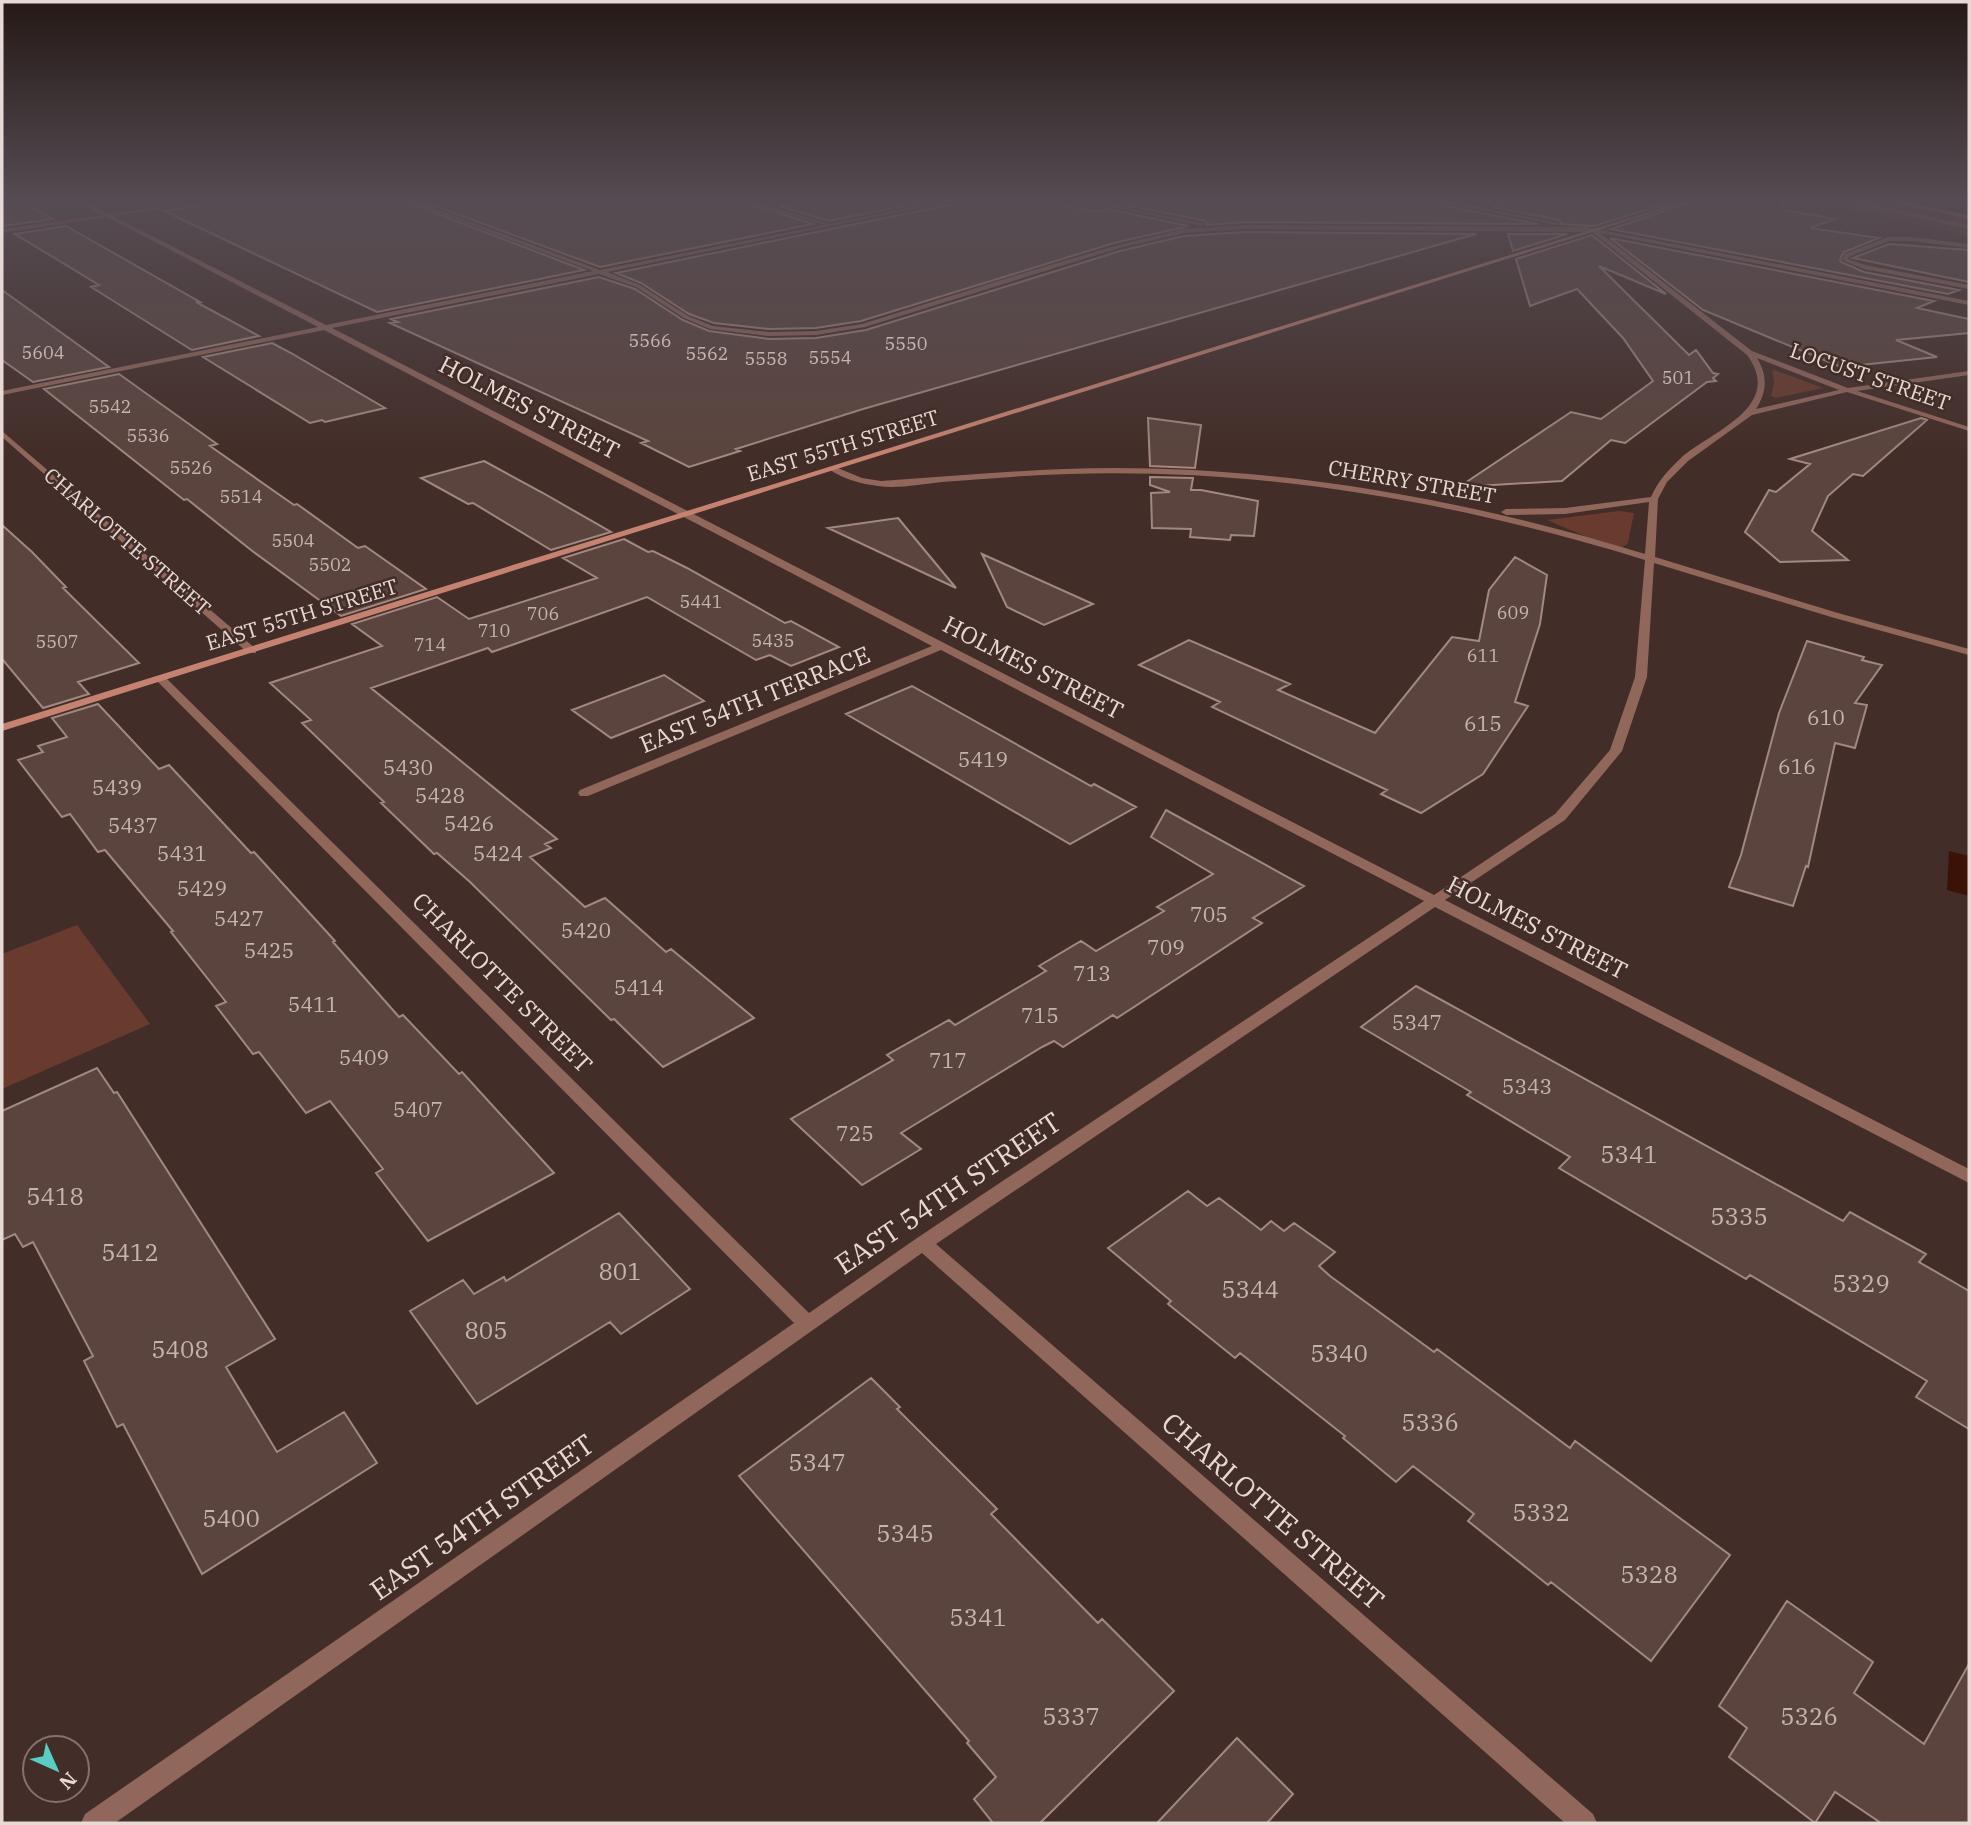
<svg xmlns="http://www.w3.org/2000/svg" width="1971" height="1825" font-family="'IBM Plex Serif',serif">
  <rect width="100%" height="100%" fill="#432d28"/>
  <path fill="#693a2e" d="M1804,199h66l99,20v17z
    M1775,370l48,18 -47,10 -5,-2 3,-14 -2,-11z
    M1619,511l15,2 -6,30 -5,4 -22,-4 -54,-23z
    M77,925l73,99 -148,65v-135z"/>
  <path fill="#3c1207" d="M1949,851l20,5v40l-22,-6z"/>
  <path fill="#5b443e" stroke="#a28881" stroke-width="2" d="M2,199h16l35,20 -50,7z
    M224,199h174l186,71 -207,42 -213,-101 57,-9z
    M416,199h319l78,25 -213,43z
    M819,199h120l-110,22 -50,-15z
    M965,199h69l61,13 13,-3 81,17 -75,17 -253,78 -45,7 -47,1 -55,-6 -25,-9 -48,-31 -25,-10 347,-71z
    M1152,199h271l2,3 113,22 -293,-2 -38,3 -1,-4 -81,-16z
    M1517,199h164l-87,27 -33,-2 -1,-4 -68,-13z
    M1701,199h81l2,11 51,9 -25,9 69,10 -35,14 -4,7 1,3 23,10 95,18 -11,4 -337,-65z
    M66,226l134,76h-4l63,34 -67,14 -101,-63 8,-2 -84,-51z
    M1245,232l231,2 -613,175 -127,40 4,2 -51,16 -48,-24 7,-2 -258,-118 8,-1 -7,-3 208,-42 36,12 48,31 26,11 60,8 47,-1 50,-8 254,-79 64,-15z
    M1508,234h59l-54,17z
    M1592,235l74,59 -67,-28 90,89 7,-5 17,23 5,1 -5,4 3,3 -9,1 -82,61 -14,-3 -49,41 -103,6 112,-75 30,7 52,-38 -30,-43 -46,-49 -47,17 -14,-47z
    M1610,238l324,63 -17,7 52,11v14l-73,7 41,17 -96,10 -138,-57z
    M1889,244l80,6v32l-116,-24z
    M2,290l107,77 -76,15 -31,-22z
    M272,343l19,10 94,55 -60,14 -3,-2 -12,3 -107,-66z
    M119,374l98,70 -7,2 84,59 3,-1 61,44 7,-2 61,43 -85,27 -90,-66 -64,-51 -3,1 -140,-111z
    M1148,418l53,7 -6,43 -45,-2z
    M1921,418l6,2 -64,56 -10,-2 -25,22 -16,35 36,29 -68,2 -35,-30 24,-42 7,2 34,-28 -20,-5z
    M484,461l59,32 68,39 -60,18 -78,-47 -5,1 -47,-26z
    M1150,477l43,1 -2,12h10l57,11 -4,35 -23,-1 -1,5 -40,-3 1,-8 -39,-1 -1,-35 19,-1 -20,-7z
    M898,518l58,70 -128,-60z
    M2,525l30,27 34,35 -3,1 76,75 -61,19 11,12 -46,14 -41,-49z
    M624,539l24,13 5,-1 34,17 98,55 6,-2 48,26 -48,19 -21,-11 -14,5 -109,-63 -155,55 -4,-4 -117,40 186,151 -12,5 6,4 -21,9 55,50 20,-9 61,54 5,-3 83,69 -91,49 -49,-48 -3,1 -141,-138 -33,-29 -3,1 -53,-51 3,-1 -82,-79 9,-3 -41,-37 112,-37 -30,-22 85,-27 32,22 128,-41 -34,-20z
    M982,554l111,50 -49,21 -37,-18z
    M1515,557l32,18 -7,49 -25,78 13,4 -45,68 -62,39 -40,-19 6,-4 -175,-83 8,-5 -81,-37 50,-25 101,44 -12,6 97,43 77,-96 27,4 10,-51z
    M1807,641l57,16 -2,3 20,5 -27,38 12,2 -12,43 -20,-5 -27,124 -2,-1 -13,40 -64,-19 12,-32 38,-142z
    M664,675l40,26 -93,37 -39,-28z
    M912,686l179,100 3,-2 42,23 -66,37 -224,-130z
    M98,704l61,65 10,-4 82,88 3,-1 81,89 -2,1 66,75 4,-2 56,59 3,-2 92,101 -126,68 -52,-68 7,-4 -53,-68 -24,12 -47,-61 -6,2 -37,-48 10,-4 -55,-70 2,-1 -68,-81 -7,2 -28,-38 -8,3 -44,-57 25,-8 -5,-6 29,-9 -15,-19z
    M1166,810l138,76 -51,32 9,5 -145,95 -4,-3 -50,32 -9,-6 -12,6 -141,86 20,16 -59,36 -71,-66 102,-59 -6,-5 62,-35 6,5 91,-54 -7,-5 42,-25 15,10 68,-40 -7,-4 56,-33 -62,-37z
    M1416,986l427,235 7,-9 76,42 -7,8 50,29v138l-53,-32 11,-16 -177,-106 -4,4 -187,-111 11,-11 -103,-62 4,-3 -110,-65z
    M97,1068l17,25 3,-1 158,247 -49,28 51,85 67,-40 33,51 -175,111 -79,-150 -6,3 -33,-66 9,-5 -60,-114 -10,5 -8,-13 -13,6v-129z
    M1188,1191l19,15 12,-8 42,32 10,-9 13,10 10,-8 41,29 -16,14 11,10 104,76 3,-3 133,99 5,-7 155,114 -79,106 -100,-79 -3,3 -80,-64 6,-7 -61,-48 -17,16 -53,-44 2,-2 -105,-83 -5,5 -67,-54 3,-3 -63,-53z
    M619,1213l71,76 -69,45 -11,-12 -133,82 -67,-93 53,-31 11,14 30,-17 2,4z
    M871,1378l29,29 -3,2 100,100 -6,5 107,109 4,-4 72,72 -134,132h-47l-19,-24 22,-22 -29,-34 2,-2 -230,-265z
    M1787,1601l86,61 -19,31 70,51 45,-80v159h-88l-46,-31 -20,31 -86,-66 18,-29 -28,-22z
    M1237,1738l56,56 -26,29h-110z"/>
  <g fill="none" stroke-linecap="round" stroke-linejoin="round">
    <path stroke="#7a6662" stroke-width="2" stroke-dasharray="2 2.5" stroke-linecap="butt" d="M1721,199l12,2"/>
    <path fill="#91665b" fill-rule="evenodd" d="M1504,199h10l-42,10 -3,-2z
      M1834,199h10l125,26v4z
      M1888,237h23l58,7v4l-58,-7h-22l-39,15 -2,3 17,6 104,20v4l-105,-20 -22,-9 3,-6z"/>
    <path fill="#91665b" fill-rule="evenodd" d="M73,199h7l28,15 113,-15 -108,17 213,109 267,-54 -192,-72h8l191,71 224,-45 -86,-26h8l83,25 123,-25h10l-355,73 33,13 48,31 25,10 56,6 47,-1 46,-7 168,-53 85,-25 69,-17 61,-4 341,2 383,74v4l-369,-72 152,118 96,37 121,-17v4l-112,16 112,36v4l-122,-39 -95,23 -64,46 -21,21 -9,17 -3,58 183,56 131,36v6l-138,-38 -177,-54 -7,114 -25,74 -57,69 -120,80 524,269v14l-534,-276 -499,337 657,570 4,9h-32l-643,-570 -807,570h-34l4,-9 709,-491 -637,-642v-4h8l644,636 108,-75 507,-337 -483,-251 -353,146h-8l-2,-3 2,-3 352,-144 -608,-316 -322,65v-4l316,-64 -211,-110 -105,16v-4l100,-14zM1245,229l347,3 155,123c38,52 -35,76 -66,103 -13,12 -23,23 -30,39l-86,11 -59,1 -5,3 5,3 59,-1 84,-12 -4,52c-173,-53 -350,-86 -531,-86 -78,0 -155,8 -233,13l-19,-3 -29,-12 -4,3c13,10 33,15 49,17 20,3 44,-2 64,-4 42,-3 85,-7 127,-8 198,-6 387,28 576,86l-10,117 -25,73 -55,64 -121,81 -1102,-567 267,-54 37,13 48,31 26,11 59,7 47,-1 49,-8 254,-79 65,-15zM1757,358l82,32 -83,19c11,-17 12,-33 1,-51z
      M1074,199h10l121,25 -3,2z
      M1426,199h11l122,24 -3,2z
      M2,431l254,218v4h-8l-246,-216z"/>
    <path fill="#c58270" fill-rule="evenodd" d="M1690,199h8l-1696,532v-7z
      M1878,199h10l81,16v4z"/>
  </g>
  <linearGradient id="sky" x2="0" y2="1"><stop stop-color="#251916"/><stop offset="0.44" stop-color="#554c53"/><stop offset="1" stop-color="#554c53" stop-opacity="0"/></linearGradient>
  <rect width="1971" height="454" fill="url(#sky)"/>
  <g text-anchor="middle" stroke-width="5" stroke-linejoin="round" paint-order="stroke">
    <g font-size="18" fill="#c4b4af">
      <text x="650" y="347">5566</text>
      <text x="906" y="350">5550</text>
      <text x="43" y="359">5604</text>
      <text x="707" y="360">5562</text>
      <text x="830" y="364">5554</text>
      <text x="766" y="365">5558</text>
      <text x="1678" y="384">501</text>
      <text x="110" y="413">5542</text>
      <text x="148" y="442">5536</text>
      <text x="191" y="474">5526</text>
      <text x="241" y="503">5514</text>
      <text x="293" y="547">5504</text>
      <text x="330" y="571">5502</text>
      <text x="701" y="608">5441</text>
      <text x="1513" y="619">609</text>
      <text x="543" y="620">706</text>
      <text x="494" y="637">710</text>
      <text x="773" y="647">5435</text>
      <text x="57" y="648">5507</text>
      <text x="430" y="651">714</text>
      <text x="1483" y="662">611</text>
    </g>
    <g font-size="21" fill="#e7d9d5" stroke="#432d28">
      <text transform="translate(1870 377) rotate(19)" y="7">LOCUST STREET</text>
      <text transform="translate(843 446) rotate(-17)" y="7">EAST 55TH STREET</text>
      <text transform="translate(1412 482) rotate(10)" y="7">CHERRY STREET</text>
      <text transform="translate(127 542) rotate(41)" y="7">CHARLOTTE STREET</text>
      <text transform="translate(302 615) rotate(-17)" y="7">EAST 55TH STREET</text>
    </g>
    <g font-size="21" fill="#c4b4af">
      <text x="1826" y="725">610</text>
      <text x="1483" y="731">615</text>
      <text x="983" y="767">5419</text>
      <text x="1797" y="774">616</text>
      <text x="408" y="775">5430</text>
      <text x="117" y="795">5439</text>
      <text x="440" y="803">5428</text>
      <text x="469" y="831">5426</text>
      <text x="133" y="833">5437</text>
      <text x="182" y="861">5431</text>
      <text x="498" y="861">5424</text>
      <text x="202" y="896">5429</text>
      <text x="1209" y="922">705</text>
      <text x="239" y="926">5427</text>
      <text x="586" y="938">5420</text>
      <text x="1166" y="955">709</text>
      <text x="269" y="958">5425</text>
      <text x="1092" y="981">713</text>
      <text x="639" y="995">5414</text>
      <text x="313" y="1012">5411</text>
      <text x="1040" y="1023">715</text>
      <text x="1417" y="1030">5347</text>
      <text x="364" y="1065">5409</text>
      <text x="948" y="1068">717</text>
      <text x="1527" y="1094">5343</text>
      <text x="418" y="1117">5407</text>
      <text x="855" y="1141">725</text>
    </g>
    <g font-size="24" fill="#e7d9d5" stroke="#432d28">
      <text transform="translate(529 408) rotate(27)" y="8">HOLMES STREET</text>
      <text transform="translate(1033 668) rotate(27)" y="8">HOLMES STREET</text>
      <text transform="translate(755 700) rotate(-22)" y="8">EAST 54TH TERRACE</text>
      <text transform="translate(1537 928) rotate(27)" y="8">HOLMES STREET</text>
      <text transform="translate(502 983) rotate(45)" y="8">CHARLOTTE STREET</text>
    </g>
    <g font-size="24" fill="#c4b4af">
      <text x="1629" y="1163">5341</text>
      <text x="55" y="1205">5418</text>
      <text x="1739" y="1225">5335</text>
      <text x="130" y="1261">5412</text>
      <text x="620" y="1280">801</text>
      <text x="1861" y="1292">5329</text>
      <text x="1250" y="1298">5344</text>
      <text x="486" y="1339">805</text>
      <text x="180" y="1358">5408</text>
      <text x="1339" y="1362">5340</text>
      <text x="1430" y="1431">5336</text>
      <text x="817" y="1471">5347</text>
      <text x="1541" y="1521">5332</text>
      <text x="231" y="1527">5400</text>
      <text x="905" y="1542">5345</text>
      <text x="1649" y="1583">5328</text>
      <text x="978" y="1626">5341</text>
      <text x="1071" y="1725">5337</text>
      <text x="1809" y="1725">5326</text>
    </g>
    <g font-size="28" fill="#e7d9d5" stroke="#432d28">
      <text transform="translate(948 1193) rotate(-34)" y="10">EAST 54TH STREET</text>
      <text transform="translate(1273 1511) rotate(41)" y="10">CHARLOTTE STREET</text>
      <text transform="translate(482 1517) rotate(-35)" y="10">EAST 54TH STREET</text>
    </g>
  </g>
  <rect width="1971" height="1825" fill="none" stroke="#e7d9d5" stroke-width="7"/>
  <g transform="translate(56 1769) rotate(135)"><circle r="33" fill="#432d28" stroke="#85726d" stroke-width="2"/>
  <path d="M0-5L12 26L0 18L-12 26Z" fill="#57cec1"/>
  <text y="-10" font-size="19" font-weight="bold" text-anchor="middle" fill="#e7d9d5">N</text>
  </g>
</svg>
